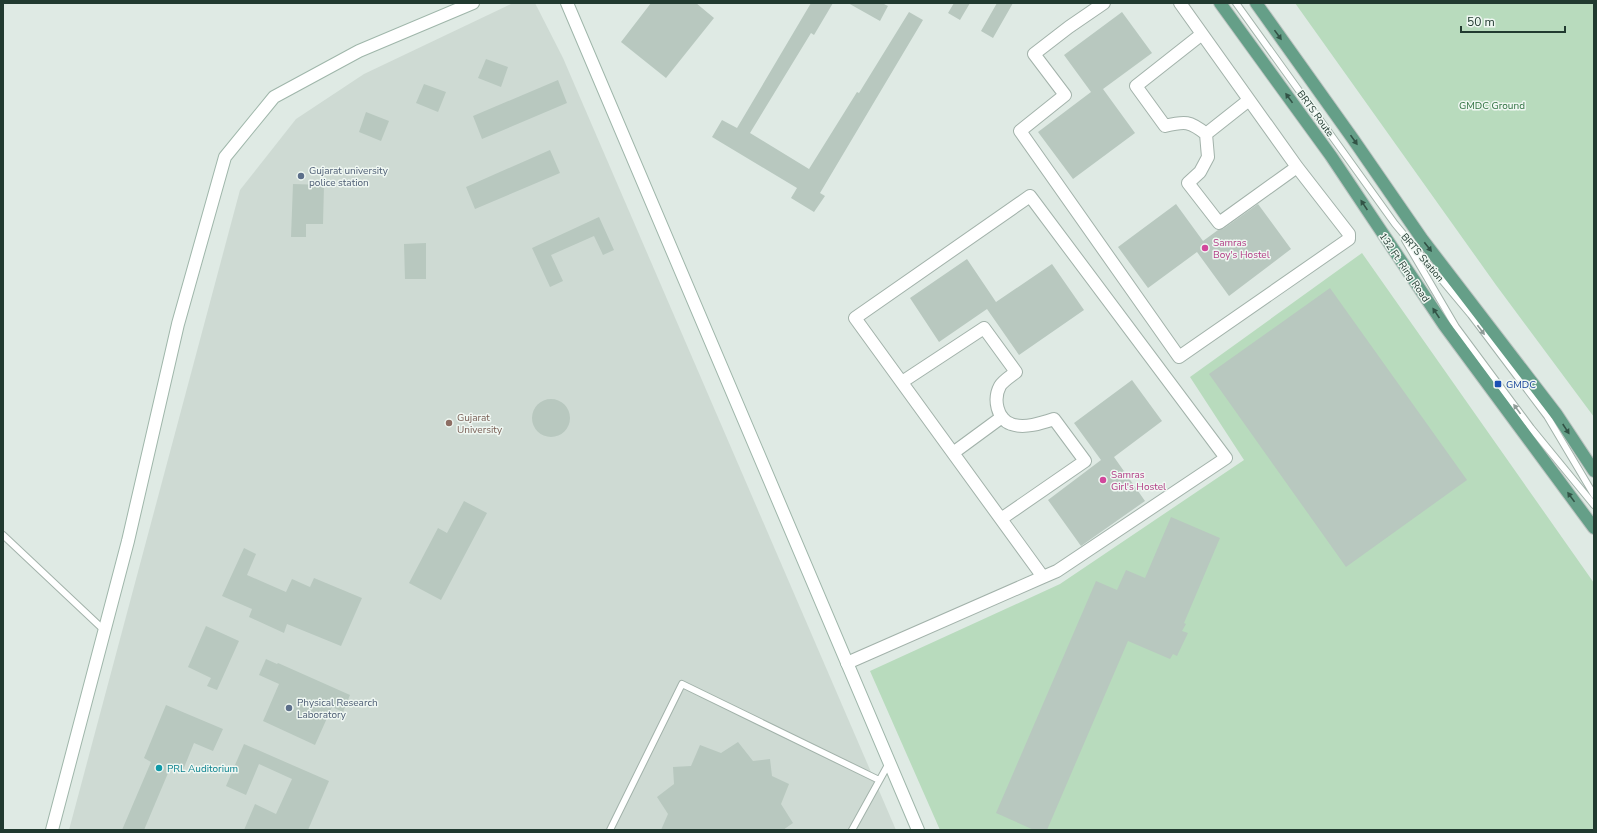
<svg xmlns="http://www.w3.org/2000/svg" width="1597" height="833" font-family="'Nunito Sans',sans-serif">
  <rect width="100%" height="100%" fill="#dfeae4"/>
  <path fill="#cedad3" d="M513,3h22l28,55 333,772h-827l171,-640 56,-71 68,-45z"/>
  <path fill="#b8dbbd" d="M1295,3h299v414l-98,-132z
    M1362,253l232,330v247h-654l-70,-159 190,-87 184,-124 -54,-83z"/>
  <path fill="#b8c8bf" d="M651,3h45l18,15 -48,60 -45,-36z
    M811,3h22l-19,32 -3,-2 -61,100 59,36 48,-77 2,1 50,-81 14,8 -103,173 5,3 -11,16 -23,-14 6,-10 -85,-51 10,-17 15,8z
    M848,3h34l6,3 -8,15z
    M954,3h16l-10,17 -12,-7z
    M997,3h16l-20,35 -12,-7z
    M1122,12l30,41 -49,36 32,44 -62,46 -35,-47 53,-40 -27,-37z
    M486,59l22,8 -7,20 -23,-9z
    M558,80l9,23 -85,36 -9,-23z
    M424,84l22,8 -8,20 -22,-9z
    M366,112l23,9 -8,20 -22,-9z
    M550,150l10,23 -85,36 -9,-22z
    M293,184l31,1 -1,39h-17v13h-15z
    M1176,204l27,37 15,-11 5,-1 35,-25 33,45 -62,47 -32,-44 -49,36 -30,-41z
    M599,217l15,33 -11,5 -9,-19 -43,19 12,26 -13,6 -18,-39z
    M426,243v36h-21l-1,-35z
    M967,259l29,43 56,-38 32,46 -65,45 -32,-46 -48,33 -29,-44z
    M1330,288l137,192 -121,87 -137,-193z
    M1132,380l30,41 -48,36 31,44 -64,45 -33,-46 53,-40 -27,-37z
    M532 418a19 19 0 1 1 38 0a19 19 0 1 1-38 0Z
    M464,501l23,12 -46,87 -32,-17 29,-55 9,5z
    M1171,517l49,21 -36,85 2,1 -4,7 6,2 -11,23 -4,-2 -3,5 -42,-18 -81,189h-13l-38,-17 100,-232 21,9 9,-20 19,8z
    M244,548l12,6 -9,21 39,17 6,-13 18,8 4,-9 48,20 -21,48 -54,-22 -3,9 -35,-16 3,-8 -30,-13z
    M206,626l33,15 -22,49 -10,-4 4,-8 -23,-11z
    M266,659l11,5 1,-1 72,32 -7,17 -11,-5 -17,38 -52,-24 16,-37 -20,-9z
    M166,705l57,24 -10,22 -19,-8 -11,27 -12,-4 -27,64h-22l29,-68 -7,-4z
    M738,742l15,19 17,-2 2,17 17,8 -8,20 12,19 -10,7h-122l7,-16 -11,-17 17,-13 -1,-17 18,-1 9,-21 21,8z
    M244,744l85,37 -21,49h-64l11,-26 21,10 16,-35 -33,-15 -13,31 -20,-9z"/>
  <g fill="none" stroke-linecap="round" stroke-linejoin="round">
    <g stroke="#a2b2aa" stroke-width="8">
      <path id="lane" d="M1236,3l159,221 76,91 76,101 47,79
        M1405,240l51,87 75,101 63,77
        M3,535l102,96
        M610,830l72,-146 197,96
        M852,830l37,-67"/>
    </g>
    <g stroke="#a2b2aa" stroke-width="14">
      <path id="street" d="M1104,3l-35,24 -35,27 31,41 -45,36 159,226 170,-118v-5l-52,-67 -117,-164
        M1202,34l-66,52 29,40c20,-5 25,-5 41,8l2,23 -8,15 -12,11 31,40 78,-56
        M1206,134l43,-34
        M902,382l82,-54 32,44c-5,4 -13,9 -16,14 -7,13 -3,33 11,38 13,5 31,-1 43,-5l31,42 -84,58
        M953,453l49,-36
        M847,663l196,-86 14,-6 169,-113 -196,-262 -175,122 188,259"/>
    </g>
    <g stroke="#9fb6aa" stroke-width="14">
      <path id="secondary" d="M567,3l351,827
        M52,830l76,-289 50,-217 47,-167 49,-60 85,-46 114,-48"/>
    </g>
    <g stroke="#bcc4c1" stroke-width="14">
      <path id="primary" d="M1220,3l111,153 113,169 150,203
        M1256,3l97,136 69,100 135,176 37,56"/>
    </g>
    <use href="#lane" stroke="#fff" stroke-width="6"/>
    <use href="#street" stroke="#fff" stroke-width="12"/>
    <use href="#secondary" stroke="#fff" stroke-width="12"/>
    <use href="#primary" stroke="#659f88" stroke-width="12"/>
  </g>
  <defs><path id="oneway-solid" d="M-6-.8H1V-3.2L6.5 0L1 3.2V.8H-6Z"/></defs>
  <g fill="#325346">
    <use href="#oneway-solid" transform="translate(1278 35) rotate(54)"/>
    <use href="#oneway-solid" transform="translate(1289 98) rotate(-126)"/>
    <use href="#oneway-solid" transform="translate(1354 140) rotate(55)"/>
    <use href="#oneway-solid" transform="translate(1364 205) rotate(-124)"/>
    <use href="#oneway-solid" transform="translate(1428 247) rotate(52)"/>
    <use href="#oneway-solid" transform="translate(1436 313) rotate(-124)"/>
    <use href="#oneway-solid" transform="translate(1566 429) rotate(57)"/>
    <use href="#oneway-solid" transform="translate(1571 497) rotate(-126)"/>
  </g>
  <g fill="#909c98">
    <use href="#oneway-solid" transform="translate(1481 330) rotate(53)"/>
    <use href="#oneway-solid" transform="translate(1517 409) rotate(-126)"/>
  </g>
  <g fill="#5c6f8a" stroke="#eff7f2" stroke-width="1.5">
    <circle cx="301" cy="176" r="4"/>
    <circle cx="289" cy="708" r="4"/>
  </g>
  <g fill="#d1479c" stroke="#eff7f2" stroke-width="1.5">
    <circle cx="1205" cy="248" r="4"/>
    <circle cx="1103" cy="480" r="4"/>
  </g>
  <rect fill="#1a4fb4" stroke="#eff7f2" stroke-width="1.5" x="1494" y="380" width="8" height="8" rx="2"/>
  <circle fill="#8d6e63" stroke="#eff7f2" stroke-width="1.5" cx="449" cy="423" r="4"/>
  <circle fill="#0f9aa8" stroke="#eff7f2" stroke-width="1.5" cx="159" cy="768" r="4"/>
  <g text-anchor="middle" stroke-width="3" stroke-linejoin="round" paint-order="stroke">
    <g font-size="10" fill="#2c6f3d" stroke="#eff7f2">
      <text x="1492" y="109">GMDC Ground</text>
    </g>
    <g font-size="10" fill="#213a30" stroke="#eff7f2">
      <text transform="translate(1316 113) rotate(54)" y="4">BRTS Route</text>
      <text transform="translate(1423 257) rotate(50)" y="4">BRTS Station</text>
      <text transform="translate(1405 267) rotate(56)" y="4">132 Ft. Ring Road</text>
    </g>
    <g font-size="10" fill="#4e5e75" stroke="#eff7f2" text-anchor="start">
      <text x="309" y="174">Gujarat university<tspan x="309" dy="12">police station</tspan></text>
      <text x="297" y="706">Physical Research<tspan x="297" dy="12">Laboratory</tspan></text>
    </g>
    <g font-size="10" fill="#b23c85" stroke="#eff7f2" text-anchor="start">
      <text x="1213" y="246">Samras<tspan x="1213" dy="12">Boy's Hostel</tspan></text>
      <text x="1111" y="478">Samras<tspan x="1111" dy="12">Girl's Hostel</tspan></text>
    </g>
    <g font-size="10" fill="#164399" stroke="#eff7f2" text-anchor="start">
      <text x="1506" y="388">GMDC</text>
    </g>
    <g font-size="10" fill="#785e54" stroke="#eff7f2" text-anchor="start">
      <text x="457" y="421">Gujarat<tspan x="457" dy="12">University</tspan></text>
    </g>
    <g font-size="10" fill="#0d838f" stroke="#eff7f2" text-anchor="start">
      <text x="167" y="772">PRL Auditorium</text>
    </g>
  </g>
  <rect width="1597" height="833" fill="none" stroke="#213a30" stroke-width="8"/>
  <path d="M1461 26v6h104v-6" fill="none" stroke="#213a30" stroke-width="2"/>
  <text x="1467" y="26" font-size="12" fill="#213a30" stroke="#eff7f2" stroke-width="3" paint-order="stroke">50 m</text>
</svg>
